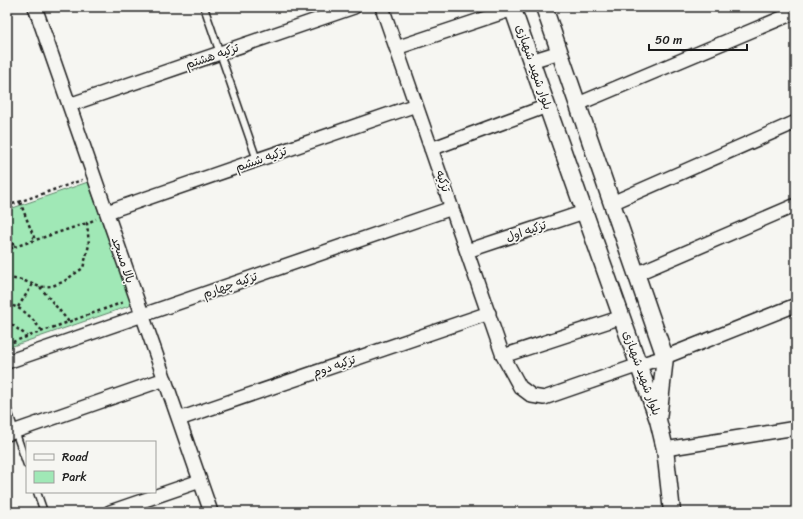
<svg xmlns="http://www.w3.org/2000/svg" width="803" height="519" font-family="Sriracha,'Playpen Sans Arabic',sans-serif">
  <rect width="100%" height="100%" fill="#f6f6f2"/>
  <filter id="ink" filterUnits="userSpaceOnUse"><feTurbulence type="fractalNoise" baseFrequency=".025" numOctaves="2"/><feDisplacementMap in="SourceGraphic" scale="8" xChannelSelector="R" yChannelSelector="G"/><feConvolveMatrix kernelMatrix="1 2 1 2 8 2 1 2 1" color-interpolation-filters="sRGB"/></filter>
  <g filter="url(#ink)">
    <path fill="#a0e8b6" stroke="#5e8269" d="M88,182l44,123 -125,43v-138z"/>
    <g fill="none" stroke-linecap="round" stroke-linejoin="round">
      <g stroke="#1c1c1c" stroke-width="9">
        <path id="service" d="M204,7l53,153
          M7,408l20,57
          M37,492l7,20"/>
      </g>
      <g stroke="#1c1c1c" stroke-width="16">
        <path id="minor" d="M35,7l176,505
          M382,7l121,349 17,31 12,9 12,2 95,-33 26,-8 131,-52
          M396,48l117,-39
          M531,61l29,-9
          M578,104l218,-92
          M69,105l285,-98
          M431,149l116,-43
          M612,203l184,-81
          M107,212l309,-107
          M467,251l117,-39
          M636,274l160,-69
          M503,356l119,-39
          M7,362l445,-154
          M179,419l310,-106
          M7,434l158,-55
          M665,449l131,-21
          M110,512l90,-31"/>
      </g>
      <g stroke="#1c1c1c" stroke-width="19">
        <path id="tertiary" d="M512,7l146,413 7,-63 -121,-350
          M658,420l7,29 7,63"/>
      </g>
      <path stroke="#1c1c1c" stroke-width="2.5" stroke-dasharray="3 3" stroke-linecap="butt" d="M20,202l15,38
        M7,206l75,-26
        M7,235l3,-1 4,13 -7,3
        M14,247l73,-24
        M7,278l15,2 18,7 12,-1 11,-4 20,-14 6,-23 -2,-22 9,-4
        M40,287l29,35
        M7,304c18,5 24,13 35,27
        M18,307l15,-23
        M7,321l20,15
        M7,344l117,-42"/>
      <use href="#service" stroke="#f6f6f2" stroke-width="6"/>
      <use href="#minor" stroke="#f6f6f2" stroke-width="13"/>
      <use href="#tertiary" stroke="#f6f6f2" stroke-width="16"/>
    </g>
  </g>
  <g text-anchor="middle" stroke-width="3.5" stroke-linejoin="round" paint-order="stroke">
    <g font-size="12" fill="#1c1c1c" stroke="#f6f6f2">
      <text transform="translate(212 56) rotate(-19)" y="4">تزکیه هشتم</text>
      <text transform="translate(534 67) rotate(71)" y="4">بلوار شهید شهبازی</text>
      <text transform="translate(261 159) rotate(-19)" y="4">تزکیه ششم</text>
      <text transform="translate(443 181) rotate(71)" y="4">تزکیه</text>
      <text transform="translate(526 231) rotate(-19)" y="4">تزکیه اول</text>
      <text transform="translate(123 260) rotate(71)" y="4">بالا مسجد</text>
      <text transform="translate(230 285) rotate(-19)" y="4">تزکیه چهارم</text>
      <text transform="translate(334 366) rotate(-19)" y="4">تزکیه دوم</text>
      <text transform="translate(642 373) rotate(70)" y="4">بلوار شهید شهبازی</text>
    </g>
  </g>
  <rect width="803" height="519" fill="none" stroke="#f6f6f2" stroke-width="24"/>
  <rect x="12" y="12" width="779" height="495" fill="none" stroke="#1c1c1c" stroke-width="1.5" filter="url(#ink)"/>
  <rect x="26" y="441" width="130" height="52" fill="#f6f6f2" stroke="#9f9f9c"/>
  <rect x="34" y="454" width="20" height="6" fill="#f6f6f2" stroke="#9f9f9c"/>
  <text x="62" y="461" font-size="12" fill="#1c1c1c">Road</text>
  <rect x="34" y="471" width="20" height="12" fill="#a0e8b6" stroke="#9f9f9c"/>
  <text x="62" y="481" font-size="12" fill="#1c1c1c">Park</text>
  <path d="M649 44v6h98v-6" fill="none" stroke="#1c1c1c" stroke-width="2"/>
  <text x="655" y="44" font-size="12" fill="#1c1c1c" stroke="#f6f6f2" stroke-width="3" paint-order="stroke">50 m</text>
</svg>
